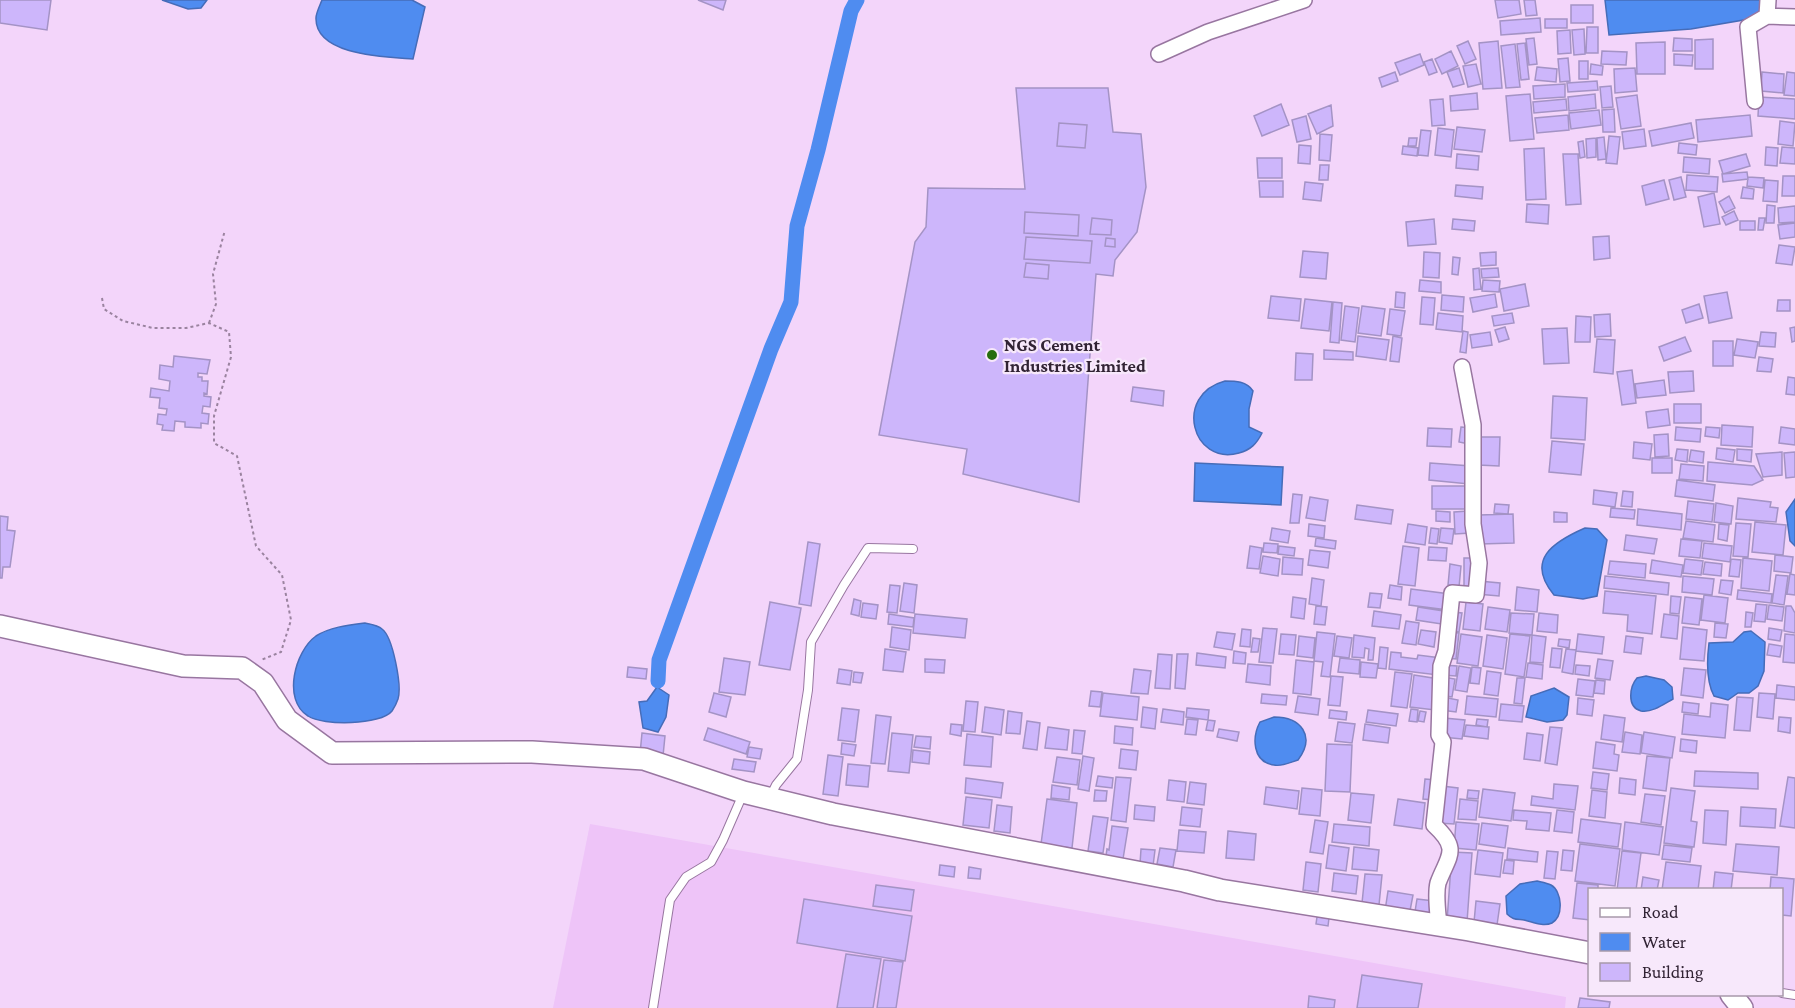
<svg xmlns="http://www.w3.org/2000/svg" width="1795" height="1008" font-family="'Crimson Pro',serif">
  <rect width="100%" height="100%" fill="#f3d5fa"/>
  <path fill="#eec4f8" d="M590,824l976,173 -1,11h-1012z"/>
  <path fill="#4f8cf0" stroke="#466cb8" stroke-width="1.5" d="M162,0h45l-6,8 -13,1z
    M322,0h90l13,7 -12,52c-26,-2 -98,-3 -97,-41 0,-5 4,-13 6,-18z
    M1605,0h156v17l-70,12 -82,6z
    M1225,381c10,0 22,0 28,10l-4,18v18l13,6c-5,10 -11,17 -23,20 -47,13 -66,-58 -14,-72z
    M1195,463l88,4 -2,38 -87,-4z
    M1795,499v47l-5,-5 -4,-29z
    M1585,528l12,1 10,11 -10,56 -14,3 -29,-4c-29,-35 -1,-53 31,-67z
    M365,623c5,1 13,2 17,6 11,8 20,57 16,70 -1,3 -4,9 -6,12 -11,14 -69,15 -84,5 -26,-16 -13,-65 8,-80 14,-9 33,-11 49,-13z
    M1751,631l14,11 -1,29 -6,15 -9,7h-11l-10,7 -14,-4c-8,-15 -7,-37 -5,-53l24,-1 11,-10z
    M1646,676l18,4 8,7 1,12c-9,5 -21,14 -32,12 -15,-4 -11,-25 -4,-33z
    M657,687l12,8 -3,22 -8,15 -15,-4 -4,-26 8,-1z
    M1554,688l15,9 -2,18 -4,5 -16,2 -21,-5 5,-21z
    M1274,717c27,0 42,19 24,43 -7,2 -17,7 -24,5 -22,-3 -22,-28 -14,-43z
    M1537,881c4,1 10,2 14,4 11,6 13,31 1,38 -9,4 -19,-1 -28,-3 -8,-1 -11,0 -17,-6l-1,-18 14,-12z"/>
  <g fill="none" stroke-linecap="round" stroke-linejoin="round">
    <path stroke="#4f8cf0" stroke-width="15" d="M658,681l1,-21 112,-311 20,-47 6,-76 21,-76 33,-139 6,-11"/>
  </g>
  <path fill="#cdb6fb" stroke="#a493c5" stroke-width="1.5" d="M0,0h51l-4,30 -47,-7z
    M698,0h28l-3,10z
    M1495,0h24l2,14 -23,4z
    M1524,0h11l2,15 -11,1z
    M1571,5h22v18h-22z
    M1540,18l1,14 -40,3 -1,-14z
    M1545,19h22v9h-22z
    M1587,27h11v26h-12z
    M1584,29l1,25 -11,1 -2,-25z
    M1570,30l1,23 -13,1 -1,-23z
    M1534,38l3,26 -8,1 -3,-26z
    M1674,38l18,1v12h-19z
    M1713,39v30h-18v-29z
    M1468,41l8,18 -11,5 -8,-18z
    M1498,41l4,47 -19,1 -4,-46z
    M1665,42v32h-28l-1,-31z
    M1525,43l4,36 -8,1 -4,-36z
    M1515,44l5,43 -14,1 -5,-42z
    M1451,51l7,15 -16,8 -7,-15z
    M1602,51l25,1 -1,13 -25,-1z
    M1420,54l4,11 -24,10 -5,-12z
    M1674,54l19,1 -1,11 -18,-1z
    M1568,58l2,23 -10,1 -2,-23z
    M1432,59l5,13 -8,3 -5,-13z
    M1579,61h9v18h-9z
    M1476,64l5,20 -13,3 -5,-21z
    M1591,64l12,2 -1,9 -12,-1z
    M1537,67l20,2 -1,13 -21,-2z
    M1459,68l5,16 -11,3 -6,-15z
    M1635,68l2,23 -22,2 -1,-24z
    M1395,72l3,9 -16,6 -3,-9z
    M1762,72l22,2 -1,19 -22,-2z
    M1787,72l8,1v23l-11,-1z
    M1597,81l1,9 -30,2 -1,-9z
    M1565,84v13l-31,2 -1,-13z
    M1611,86l2,21 -11,1 -2,-21z
    M1016,88h92l5,44 28,2 5,53 -9,45 -22,28 -2,16 -17,-2 -17,228 -116,-28 4,-25 -88,-14 36,-193 11,-15 2,-39 97,1z
    M1477,93l1,16 -27,2 -1,-15z
    M1530,94l4,45 -24,2 -4,-45z
    M1595,94l1,14 -27,3 -1,-14z
    M1637,95l4,31 -20,3 -5,-31z
    M1759,97l36,2v20l-37,-3z
    M1443,99l2,26 -13,1 -2,-26z
    M1566,99l1,11 -33,3 -1,-11z
    M1281,104l8,21 -27,11 -8,-20z
    M1331,105l2,21 -16,8 -9,-20z
    M1614,109l1,23h-12l-1,-22z
    M1599,110l2,15 -30,4 -2,-16z
    M1568,115l1,15 -32,3 -2,-15z
    M1750,115l2,21 -54,6 -2,-22z
    M1306,116l5,23 -14,3 -5,-22z
    M1780,121l15,2 -2,23 -15,-2z
    M1059,123l28,2 -2,23 -28,-2z
    M1691,123l3,15 -42,8 -3,-15z
    M1457,127l28,3 -3,22 -28,-3z
    M1438,128l16,2 -3,27 -16,-2z
    M1644,129l2,17 -22,3 -2,-17z
    M1421,130l10,1 -3,25 -10,-1z
    M1320,134l12,1 -2,26 -11,-1z
    M1609,136l11,1 -3,27 -11,-1z
    M1604,137l2,22 -8,1 -1,-22z
    M1409,138h8l-1,8h-8z
    M1596,138v19l-9,1 -1,-19z
    M1583,141l2,16 -5,1 -2,-16z
    M1679,143l18,2 -1,10 -18,-2z
    M1299,145l12,1 -1,18 -12,-1z
    M1403,146l15,2 -1,8 -15,-2z
    M1766,147l12,1 -1,18 -12,-1z
    M1782,147l13,1v16l-15,-1z
    M1544,148l2,51 -20,1 -2,-51z
    M1457,154l22,2 -1,14 -22,-2z
    M1563,154h15l3,50 -15,1z
    M1746,154l4,12 -27,8 -4,-13z
    M1684,157l26,2 -1,15 -26,-2z
    M1257,158h25v20h-24z
    M1320,165h9l-1,15h-9z
    M1747,172l1,7 -25,3 -1,-8z
    M1687,175l31,2 -1,15 -31,-2z
    M1783,176h12v20h-13z
    M1681,177l5,20 -12,3 -5,-20z
    M1748,177l16,1 -1,10 -16,-2z
    M1664,180l5,19 -23,6 -4,-19z
    M1765,180l13,1 -1,21 -14,-1z
    M1259,181h24v16h-23z
    M1305,182l18,2 -2,17 -18,-2z
    M1456,185l27,2 -1,12 -27,-3z
    M1743,187l11,2 -1,10 -12,-1z
    M1714,193l6,31 -16,3 -6,-30z
    M1729,196l6,12 -10,5 -6,-11z
    M1527,204l22,1 -1,19 -22,-2z
    M1767,205l8,1 -1,17h-8z
    M1795,206v16l-16,1 -1,-15z
    M1734,211l4,9 -12,5 -4,-8z
    M1025,212l54,3 -1,21 -54,-3z
    M1092,218l20,2 -1,15 -21,-1z
    M1759,218h6l-2,12h-5z
    M1434,219l2,25 -28,2 -2,-24z
    M1453,219l22,2 -1,10 -22,-2z
    M1740,221h15v9h-15z
    M1795,223v14l-15,2 -2,-14z
    M1609,236l1,22 -16,2 -1,-23z
    M1026,237l66,4 -2,22 -66,-4z
    M1106,238l9,1v8l-10,-1z
    M1779,245l16,2 -3,18 -16,-2z
    M1303,251l25,2 -2,26 -26,-2z
    M1424,252l16,1 -1,25 -16,-1z
    M1496,252v13l-15,1 -1,-13z
    M1453,257l7,1 -2,17 -6,-1z
    M1026,263l23,2 -1,14 -24,-2z
    M1479,268l2,21 -7,1 -1,-21z
    M1498,268l1,9 -17,1 -1,-9z
    M1420,280l21,2v11l-22,-2z
    M1483,280l17,1 -1,11 -17,-1z
    M1525,284l4,22 -25,5 -4,-22z
    M1396,292l9,1 -1,15 -9,-1z
    M1727,292l5,26 -23,5 -5,-27z
    M1495,294l2,13 -24,5 -3,-14z
    M1442,295l22,2 -1,15 -22,-2z
    M1271,296l30,3 -2,22 -31,-3z
    M1422,297l13,1 -2,27 -13,-1z
    M1305,299l27,3 -3,29 -28,-3z
    M1778,300h12v11h-13z
    M1333,302l9,1 -3,40 -9,-1z
    M1699,304l4,14 -17,5 -4,-13z
    M1345,306l14,2 -4,34 -14,-2z
    M1362,306l23,3 -4,27 -23,-3z
    M1390,309l15,2 -4,25 -14,-2z
    M1438,313l25,3 -1,16 -26,-3z
    M1512,313l2,10 -20,3 -2,-10z
    M1610,314l1,22 -16,1 -1,-22z
    M1576,316l15,1 -1,25h-15z
    M1505,327l4,12 -10,3 -4,-12z
    M1795,327v14l-3,1 -2,-14z
    M1567,328l2,35 -25,1 -2,-35z
    M1463,331l5,1 -2,21 -6,-1z
    M1490,332l2,13 -20,3 -2,-13z
    M1761,332l15,1 -1,14 -16,-1z
    M1358,336l31,4 -3,20 -30,-4z
    M1393,336l9,2 -3,24 -9,-1z
    M1685,337l6,14 -27,10 -5,-14z
    M1597,339l18,1 -2,34 -19,-2z
    M1737,339l21,3 -3,16 -21,-3z
    M1713,341h20v25h-20z
    M1324,350l29,2v8l-29,-1z
    M1296,353l17,1 -1,26h-17z
    M174,356l36,4 -3,14 -9,-1v4h4v4h6l-1,13 -3,-1v3l7,1 -1,10 -7,-1 -1,7 7,1 -1,10 -7,-1v5l-16,-1v-5l-10,-1 -1,10 -12,-1 1,-5 -6,-1 1,-10 8,1 1,-6 -8,-1 1,-10 -10,-1 1,-9 18,3 1,-10 -11,-2 1,-14 13,2z
    M1759,357l14,2 -2,13 -14,-1z
    M1632,370l4,33 -14,2 -5,-33z
    M1693,371l1,20 -24,2 -2,-21z
    M1788,377l7,1v17l-9,-1z
    M1664,380l2,15 -29,3 -2,-14z
    M1133,387l31,4 -1,15 -32,-5z
    M1553,396l34,2 -2,42 -34,-2z
    M1674,404h27v19h-27z
    M1668,409l2,16 -22,3 -2,-16z
    M1722,425l31,2 -1,20 -31,-2z
    M1461,427l10,1 -2,16 -10,-2z
    M1676,427l25,2 -1,13 -25,-2z
    M1706,427l14,1 -1,10 -14,-2z
    M1781,427l14,2v16l-16,-2z
    M1428,428l24,1 -1,18 -24,-1z
    M1668,434l1,22 -14,1 -1,-22z
    M1479,437h21l-1,29 -21,-1z
    M1552,441l32,3 -3,31 -32,-3z
    M1634,442l18,2 -2,16 -17,-2z
    M1717,448l18,2 -2,12 -17,-3z
    M1677,449l11,1 -1,12 -12,-2z
    M1737,449l15,1 -1,12 -14,-2z
    M1691,450l13,2 -1,11 -14,-2z
    M1782,452v23l-19,2 -7,-23z
    M1795,452v25l-9,1 -2,-25z
    M1652,458h20v15h-20z
    M1708,462l46,4 9,14 -11,5 -45,-4z
    M1430,463l41,3 -2,18 -40,-4z
    M1681,464l23,2 -1,15 -24,-2z
    M1677,480l38,5 -2,16 -38,-5z
    M1432,486h37v23h-37z
    M1594,490l23,3 -2,14 -22,-3z
    M1623,491l10,1 -1,15 -11,-1z
    M1293,494l9,1 -3,28h-9z
    M1310,497l18,3 -3,21 -19,-3z
    M1738,498l33,4 -1,5 8,1 -2,14 -40,-3z
    M1688,501l26,3 -2,18 -26,-3z
    M1716,503l17,3 -2,18 -17,-2z
    M1495,504l14,1 -1,9 -14,-1z
    M1357,505l36,5 -2,14 -36,-5z
    M1611,508l24,2 -1,9 -24,-2z
    M1638,509l44,5 -1,16 -44,-5z
    M1436,511l14,1v10l-14,-1z
    M1468,511l2,22 -15,1 -1,-22z
    M1554,512l13,1v9h-13z
    M1513,514l1,29 -34,1 -1,-29z
    M0,516l8,1 -1,13 8,1 -5,36h-7l-1,11h-2z
    M1686,521l29,4 -2,17 -30,-4z
    M1755,522l31,3 -3,30 -31,-3z
    M1736,523l15,1 -3,33 -15,-1z
    M1309,524l16,2 -1,12 -16,-2z
    M1408,524l19,3 -2,18 -20,-3z
    M1719,524l10,1 -2,16 -9,-2z
    M1272,528l18,3 -2,12 -18,-3z
    M1431,528l8,1 -2,15 -8,-1z
    M1441,528l13,1 -2,15 -13,-2z
    M1626,535l31,4 -3,15 -30,-4z
    M1316,538l20,3 -1,8 -20,-3z
    M1681,539l21,2 -2,17 -21,-2z
    M808,542l12,2 -9,62 -12,-2z
    M1264,543l14,1 -1,9 -14,-1z
    M1704,543l28,3 -2,16 -28,-4z
    M1250,546l12,2 -3,21 -12,-1z
    M1279,546l16,2 -1,8 -16,-2z
    M1403,546l16,2 -4,38 -17,-2z
    M1429,547l18,1 -1,13 -18,-1z
    M1310,550l20,2 -2,16 -20,-3z
    M1775,555l18,2 -2,16 -17,-2z
    M1263,556l17,3 -2,17 -18,-3z
    M1283,557l20,2 -1,16 -20,-1z
    M1464,558h12v32h-12z
    M1743,558l29,3 -3,30 -28,-3z
    M1685,559l18,2 -2,14 -18,-2z
    M1731,559l10,1 -2,17 -10,-1z
    M1652,560l31,5 -2,12 -31,-4z
    M1610,561l36,3 -1,14 -37,-4z
    M1705,562l17,2 -1,12 -18,-2z
    M1450,564l11,2 -2,21 -11,-2z
    M1790,574l5,1v20l-8,-1z
    M1776,575l12,1 -4,29 -12,-2z
    M1605,576l64,7 -1,12 -64,-7z
    M1683,576l31,3 -2,16 -30,-3z
    M1312,578l12,2 -3,26 -12,-2z
    M1721,580l12,1 -2,14 -12,-2z
    M1479,581l21,2 -1,13 -22,-2z
    M904,583l13,2 -3,28 -14,-2z
    M890,585l10,1 -3,27 -10,-1z
    M1390,585l12,2 -1,13 -13,-2z
    M1517,587l22,3 -2,22 -22,-2z
    M1411,589l39,5 -2,16 -39,-5z
    M1738,590l34,4 -1,9 -34,-4z
    M1605,591l51,5 -4,38 -25,-3 1,-16 -25,-2z
    M1370,593l12,1 -2,14 -12,-1z
    M1704,595l24,3 -3,25 -24,-3z
    M1671,596l10,1 -2,17 -9,-1z
    M1293,597l13,2 -2,20 -13,-2z
    M1685,597l17,2 -3,26 -17,-2z
    M854,599l7,2 -2,15 -8,-2z
    M770,602l31,6 -11,62 -31,-5z
    M1466,602l17,2 -3,27 -17,-2z
    M863,603l15,2 -2,14 -15,-2z
    M1756,604l11,1 -2,17 -11,-1z
    M1769,605l15,2 -2,14 -15,-2z
    M1316,606l11,1 -2,18 -11,-1z
    M1786,606h5l4,7v20l-11,-2z
    M1418,607l32,5 -2,13 -32,-5z
    M1488,607l22,3 -3,22 -22,-3z
    M1374,611l27,4 -2,14 -27,-3z
    M1453,612l9,1 -3,19 -9,-2z
    M1746,612l7,1 -2,14h-6z
    M1511,613l23,1 -2,21 -23,-2z
    M1539,613l19,2 -1,18 -20,-2z
    M889,614l25,4 -1,9 -25,-3z
    M915,614l52,5 -2,19 -52,-5z
    M1664,614l15,2 -2,23 -16,-2z
    M1406,621l13,2 -3,22 -14,-2z
    M1715,623l13,1 -2,14 -12,-1z
    M892,627l19,3 -2,20 -19,-3z
    M1683,627l24,3 -3,31 -24,-2z
    M1263,628l14,1 -4,34 -14,-1z
    M1769,628l13,2 -2,11 -12,-2z
    M1242,629l9,1 -1,17 -10,-1z
    M1421,630l15,2 -2,15 -16,-3z
    M1217,632l18,2 -3,16 -18,-3z
    M1317,632l18,2 -5,43 -9,-1 2,-14 -9,-1z
    M1449,632l10,1 -3,26 -10,-1z
    M1281,634l15,1 -2,20 -15,-1z
    M1461,634l21,3 -4,29 -21,-3z
    M1510,634l20,2 -6,41 -19,-3z
    M1578,634l26,3 -2,17 -26,-3z
    M1785,634l10,1v28l-12,-1z
    M1354,635l21,3 -2,22h-5l1,-11 -4,-1 -1,10 -12,-1z
    M1487,635l20,3 -4,31 -20,-3z
    M1532,635l14,2 -3,26 -13,-1z
    M1299,636l16,2 -2,20 -16,-2z
    M1337,636l15,2 -3,20 -15,-2z
    M1626,636l17,2 -2,16 -17,-2z
    M1253,638l7,1 -2,13h-7z
    M1559,639l11,1 -1,8 -11,-2z
    M1769,644l13,2 -2,11 -13,-2z
    M1380,647l8,1 -2,21 -8,-1z
    M1552,648l10,1 -2,19 -10,-1z
    M885,649l21,3 -3,20 -20,-2z
    M1566,649l10,1 -3,24 -11,-2z
    M1234,651l12,2 -1,11 -12,-1z
    M1391,652l10,1v4l16,2 1,-4 23,3 -3,17 -49,-6z
    M1197,653l29,4 -1,11 -29,-3z
    M1158,654l14,1 -2,34 -15,-1z
    M1177,654h11l-3,35 -10,-1z
    M724,658l26,4 -5,33 -26,-3z
    M1340,658l20,2 -1,14 -21,-2z
    M925,659l20,1 -1,13 -19,-1z
    M1598,659l15,2 -3,19 -15,-2z
    M1296,660l18,2 -3,33 -18,-2z
    M1361,662l17,2 -2,14 -16,-1z
    M1528,663l15,2 -1,14 -16,-2z
    M1248,664l23,2 -1,19 -24,-3z
    M1443,665l14,1 -1,10 -14,-1z
    M1576,665l14,1 -1,10 -14,-2z
    M1459,666l12,2 -4,24 -12,-2z
    M628,667l19,2 -1,10 -19,-2z
    M1472,667l9,1 -2,16 -9,-1z
    M1684,668l22,2 -3,28 -22,-3z
    M839,669l13,2 -2,14 -13,-2z
    M1134,669l17,2 -3,23 -17,-1z
    M1487,671l14,2 -3,23 -14,-2z
    M854,672l9,1 -2,10 -8,-1z
    M1395,672l17,2 -5,34 -16,-2z
    M1414,675l25,4 -4,31 -25,-3z
    M1331,676l12,1 -3,29 -12,-1z
    M1443,677l12,2 -3,18 -12,-2z
    M1517,678h8l-3,26 -8,-1z
    M1578,679l17,2 -2,16 -17,-2z
    M1596,680l9,1 -1,13 -10,-1z
    M1777,685l18,2v13l-19,-2z
    M1091,691l11,1 -2,15 -11,-1z
    M714,693l17,4 -5,20 -17,-5z
    M1103,693l36,4 -2,23 -37,-4z
    M1759,693l16,1 -2,25 -16,-2z
    M1262,694l25,2 -1,9 -25,-2z
    M1298,696l22,3 -2,16 -23,-3z
    M1467,696l31,3 -2,18 -31,-3z
    M1443,697l15,3 -2,12 -15,-2z
    M1737,697l16,1 -3,33 -16,-1z
    M1578,698l16,2 -2,16 -15,-2z
    M966,701l12,1 -3,30 -12,-1z
    M1683,702l16,2 -1,10 -16,-2z
    M1711,703l17,2 -3,33 -43,-4 2,-20 26,3z
    M1501,704l23,2 -2,16 -23,-2z
    M985,707l19,3 -3,25 -19,-3z
    M1143,707l14,2 -2,20 -14,-2z
    M842,708l17,2 -4,32 -17,-2z
    M1187,708l22,2 -1,10 -22,-3z
    M1163,709l21,3 -1,13 -22,-3z
    M1411,709l7,1 -1,12 -8,-1z
    M1330,710l17,2 -1,8 -17,-2z
    M1368,710l30,4 -2,12 -30,-4z
    M1008,711l14,2 -2,21 -14,-1z
    M1420,711l6,1 -2,10 -6,-1z
    M876,715l15,2 -6,47 -14,-1z
    M1604,715l21,3 -3,24 -21,-3z
    M1779,717l12,1 -1,15 -12,-2z
    M1444,718l21,2 -3,19 -20,-2z
    M1187,719l11,1 -2,15 -11,-1z
    M1477,719l11,1 -1,7 -11,-2z
    M1208,720l7,1 -2,10 -7,-1z
    M1027,721l13,2 -3,27 -14,-2z
    M1338,722l17,2 -3,19 -17,-2z
    M951,724l11,1 -1,11 -11,-2z
    M1365,724l25,4 -2,15 -25,-3z
    M1466,725l23,2 -1,12 -24,-3z
    M1115,726l18,2 -1,17 -18,-2z
    M1048,727l21,3 -2,20 -22,-2z
    M1550,727l12,1 -5,37 -12,-2z
    M708,728l42,14 -4,12 -42,-14z
    M1219,729l20,3 -2,9 -20,-4z
    M1074,730l11,1 -3,23 -10,-1z
    M1625,732l17,3 -2,19 -18,-2z
    M1644,732l31,5 -3,21 -31,-5z
    M642,733l23,3 -2,20 -23,-2z
    M892,733l21,2 -4,38 -21,-2z
    M1527,733l16,2 -3,26 -16,-2z
    M967,734l26,3 -2,30 -27,-2z
    M916,736l15,1 -1,12 -16,-2z
    M1681,739l16,2 -1,12 -16,-2z
    M1596,742l19,3 -1,9 5,1 -2,16 -24,-3z
    M842,743l14,2 -2,11 -13,-2z
    M1327,744l25,1 -2,47 -25,-1z
    M749,747l13,2 -2,10 -13,-2z
    M1121,749l17,2 -2,19 -17,-2z
    M913,750l17,2 -1,12 -17,-2z
    M828,755l15,2 -5,39 -15,-2z
    M1083,756l11,2 -5,33 -11,-2z
    M1647,756l23,2 -4,33 -23,-3z
    M1057,757l23,3 -3,25 -24,-3z
    M734,759l22,3 -2,10 -22,-3z
    M848,764l22,2 -2,21 -22,-2z
    M1695,771l63,2v16l-64,-3z
    M1593,772l16,2 -2,16 -16,-2z
    M1098,776l15,2 -1,10 -16,-2z
    M1116,777l15,1 -5,44 -15,-2z
    M1788,777l7,1v50l-15,-2z
    M966,778l37,5 -2,15 -36,-5z
    M1620,778l16,2 -1,15 -16,-2z
    M1425,779l11,1 -2,20 -11,-1z
    M1169,780l17,2 -2,20 -17,-2z
    M1190,782l16,2 -2,21 -17,-2z
    M1554,784l24,2 -3,24 -44,-5 1,-9 21,3z
    M1052,785l18,3 -1,12 -18,-2z
    M1442,786l16,2 -4,36 -16,-1z
    M1266,787l33,4 -2,18 -33,-5z
    M1302,788l20,2 -2,26 -21,-2z
    M1671,788l24,3 -4,30 6,1 -3,25 -30,-4z
    M1483,789l32,4 -4,28 -32,-4z
    M1095,790l12,1 -1,10h-12z
    M1468,790l11,1 -1,8 -11,-1z
    M1592,790l15,2 -2,26 -16,-2z
    M1351,793l23,2 -3,28 -23,-3z
    M1645,794l20,2 -4,29 -20,-3z
    M966,797l26,3 -3,28 -26,-3z
    M1047,799l30,4 -5,45 -31,-4z
    M1398,799l27,4 -3,26 -28,-4z
    M1460,799l18,2 -2,19 -18,-1z
    M997,805l15,2 -2,26 -16,-2z
    M1135,805l20,2 -1,14 -20,-2z
    M1182,807l20,2 -2,18 -20,-2z
    M1741,807l35,2 -1,19 -35,-2z
    M1514,810l37,3 -2,18 -23,-2 1,-8 -14,-1z
    M1557,810l17,2 -2,21 -18,-2z
    M1705,810l23,1 -2,34 -23,-2z
    M1093,816l15,2 -5,35 -15,-2z
    M1581,819l40,5 -3,23 -40,-5z
    M1315,820l13,2 -5,32 -13,-2z
    M1456,822l23,2 -3,26 -22,-2z
    M1625,822l38,5 -4,28 -37,-5z
    M1482,823l26,3 -3,22 -26,-4z
    M1334,824l36,3 -1,19 -37,-4z
    M1112,826l16,2 -5,31 -17,-3 1,-7 2,1z
    M1179,830l27,2 -2,21 -27,-2z
    M1228,831l28,3 -2,26 -28,-2z
    M1580,844l40,5 -5,37 -40,-5z
    M1736,844l43,3 -2,28 -44,-4z
    M1329,845l20,3 -3,23 -20,-3z
    M1664,845l28,3 -2,14 -28,-3z
    M1354,847l25,3 -2,21 -25,-2z
    M1160,848l16,2 -3,17 -16,-3z
    M1508,848l30,4 -1,10 -30,-3z
    M1141,849l14,1 -2,16 -13,-2z
    M1478,850l25,3 -3,24 -25,-3z
    M1563,850l11,1 -2,20 -11,-1z
    M1547,851l11,1 -3,27 -11,-1z
    M1622,851l19,2 -5,37h-19z
    M1452,852l20,1 -5,69 -20,-1z
    M1505,860l9,1 -1,13 -10,-1z
    M1306,862l15,2 -3,28 -15,-2z
    M1666,862l35,4 -3,24h-36z
    M940,865l15,2 -1,10 -15,-2z
    M969,867l12,2 -1,10 -12,-1z
    M1715,872l18,2 -2,16h-18z
    M1334,873l24,3 -2,18 -24,-3z
    M1365,874l17,1 -3,30 -17,-2z
    M1643,877l16,3 -2,10h-16z
    M1771,877l23,2 -3,37 -9,-1v-25h-12z
    M1577,883l21,2v5h-8v30l-17,-2z
    M876,885l38,5 -3,21 -38,-5z
    M1388,891l25,4 -4,21 -24,-5z
    M804,899l108,17 -7,45 -108,-18z
    M1417,899l17,2 -2,19 -18,-2z
    M1476,901l24,3 -3,21 -23,-3z
    M1317,917l12,1 -1,8 -12,-2z
    M846,954l35,5 -8,49h-36z
    M884,960l19,2 -7,46h-19z
    M1362,975l60,9 -4,24h-61z
    M1309,996l26,4 -1,8h-26z
    M1580,998l30,4 -1,6h-31z"/>
  <g fill="none" stroke-linecap="round" stroke-linejoin="round">
    <g stroke="#9876a0" stroke-width="10">
      <path id="lane" d="M770,797l6,-12 21,-26 11,-69 3,-48 33,-57 24,-37 45,1
        M1782,993l13,2
        M653,1008l17,-108 16,-23 25,-15 12,-22 20,-46"/>
    </g>
    <g stroke="#9876a0" stroke-width="18">
      <path id="street" d="M1767,16l1,-16
        M1159,54l49,-22 96,-32
        M1755,101l-7,-74 19,-11 28,1
        M1439,926c-1,-13 -4,-31 -1,-43 10,-27 23,-33 -4,-58l9,-83 -4,-7 2,-69 5,-15 6,-58 24,2 3,-32 -6,-39v-99l-11,-58"/>
    </g>
    <g stroke="#9876a0" stroke-width="24">
      <path id="secondary" d="M0,626l183,40 59,2 21,15 24,37 45,33 200,-1 112,7 99,33 90,22 351,67 36,9 249,40 121,23
        M1731,994l11,14"/>
    </g>
    <path stroke="#9a839f" stroke-width="2" stroke-dasharray="3 3" stroke-linecap="butt" d="M102,298l2,11 19,12 30,7h33l23,-5 20,9 2,25 -17,59v27l23,13 19,90 26,29 9,45 -10,32 -20,8
      M209,323l7,-19 -3,-30 12,-44"/>
    <use href="#lane" stroke="#fff" stroke-width="8"/>
    <use href="#street" stroke="#fff" stroke-width="15"/>
    <use href="#secondary" stroke="#fff" stroke-width="21"/>
  </g>
  <circle fill="#266e0d" stroke="#f7e8fb" stroke-width="2" cx="992" cy="355" r="6"/>
  <g text-anchor="middle" stroke-width="4.5" stroke-linejoin="round" paint-order="stroke">
    <g font-size="18" font-weight="bold" fill="#312334" stroke="#f7e8fb" text-anchor="start">
      <text x="1004" y="351">NGS Cement<tspan x="1004" dy="21">Industries Limited</tspan></text>
    </g>
  </g>
  <rect x="1588" y="888" width="195" height="108" fill="#f7e8fb" stroke="#a899ab" stroke-width="1.5"/>
  <rect x="1600" y="908" width="30" height="9" fill="#ffffff" stroke="#a899ab" stroke-width="1.5"/>
  <text x="1642" y="918" font-size="18" fill="#312334">Road</text>
  <rect x="1600" y="933" width="30" height="18" fill="#4f8cf0" stroke="#a899ab" stroke-width="1.5"/>
  <text x="1642" y="948" font-size="18" fill="#312334">Water</text>
  <rect x="1600" y="963" width="30" height="18" fill="#cdb6fb" stroke="#a899ab" stroke-width="1.5"/>
  <text x="1642" y="978" font-size="18" fill="#312334">Building</text>
</svg>
